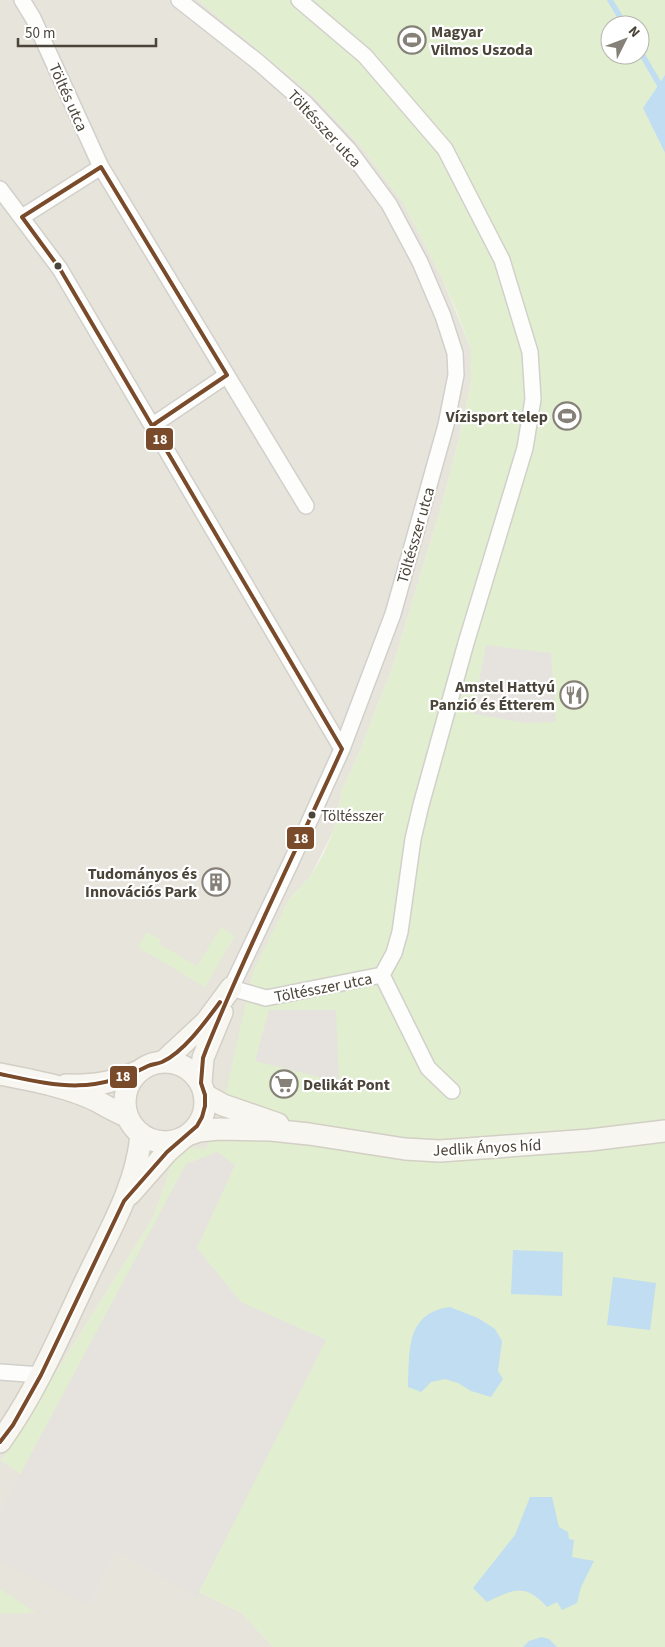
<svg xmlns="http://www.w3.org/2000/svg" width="665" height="1647" font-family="'Source Sans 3',sans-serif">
  <rect width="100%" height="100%" fill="#f4f2ee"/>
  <path fill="#e7e4dc" d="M0,0h198l113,94 49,51 44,59 38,74 29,71v33l-12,56 -15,59 -51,169 -34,87 -17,37 -8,39 -24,48 -21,22 -66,206 -17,45 -33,-4 -5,30 -15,42 -152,242 149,108 92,45 31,34h-273z"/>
  <path fill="#e1eecf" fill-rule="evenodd" d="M198,0h467v75l-22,33 22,45v1494h-392l-31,-34 -92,-45 -149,-108 152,-242 15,-42 5,-30 33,3 17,-44 30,-134 36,-72 21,-22 13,-22 11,-26 8,-39 17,-37 34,-87 51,-169 15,-59 12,-56v-33l-14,-37 -15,-34 -38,-74 -44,-59 -49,-51zM610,25h30v30h-30z
    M221,927l14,9 -30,51 -67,-40 9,-15 14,8 -2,4 38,22z
    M0,1589l36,24 -36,1z"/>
  <path fill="#e6e3df" d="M486,645l65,8 5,69 -30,1 -53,-9z
    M269,1010h67l3,72 -84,-21z
    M217,1152l18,13 -38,83 44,54 85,38 -130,258 -79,-48 -28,56 -89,-44v-50l186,-348z"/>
  <path fill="#c0ddf1" d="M665,75v78l-22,-45z
    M513,1250l50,2 -1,44 -51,-2z
    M613,1277l43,6 -6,47 -43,-5z
    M450,1307l28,11 17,11 7,12 -4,30 5,8 -12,18 -20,-6 -13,-8 -13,-4 -14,3 -10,10 -13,-5c2,-36 -3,-74 42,-80z
    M530,1497h22l7,30 9,5 1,7 5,1 -2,17 22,4 -13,26 -4,16 -15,7 -5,-8 -10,5c-22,-24 -33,-18 -60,-5l-14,-14 42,-53z
    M542,1637l7,2 8,8h-34l6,-6z"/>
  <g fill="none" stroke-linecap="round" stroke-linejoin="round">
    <path stroke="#c0ddf1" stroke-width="5.5" d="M610,0l15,25
      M640,51l25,43"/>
    <g stroke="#d2d0cb" stroke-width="18">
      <path id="street" d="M22,0l11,18 68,149 205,339
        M179,0l79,62 48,42 43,46 40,54 31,58 23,54 12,37 1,22 -10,50 -53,189 -51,135 -51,113 -60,126 35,10 116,-23 12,-22 6,-21 13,-93 8,-34 45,-162 59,-195 8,-49 -3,-47 -28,-92 -57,-111 -80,-93 -66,-56
        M0,189l60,80 282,480
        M22,217l79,-50
        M153,425l74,-50
        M382,975l46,93 24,23
        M0,1372l41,3"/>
    </g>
    <g stroke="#d3cfc5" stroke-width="24">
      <path id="secondary" d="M163,1062l43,-40 25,-34
        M125 1102a40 40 0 1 1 80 0a40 40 0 1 1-80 0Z
        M0,1074c31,6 69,13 97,27 10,6 20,11 31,16
        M201,1083l2,-25 19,-46
        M66,1085c29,1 46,-2 73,-14
        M205,1095l18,10 55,19
        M190,1134l9,-3 20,-2 52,1 38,4 96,15 35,2 150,-11 75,-9
        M130,1194l37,-42 16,-14
        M0,1442c36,-50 60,-107 86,-162 22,-47 51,-94 55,-146"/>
    </g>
    <use href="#street" stroke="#fdfdfc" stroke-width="15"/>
    <use href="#secondary" stroke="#f7f6f1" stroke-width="21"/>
    <g stroke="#fff" stroke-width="8">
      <path id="bus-1" d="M0,1074c58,12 92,21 148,-8 4,-2 9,-2 14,-4 22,-10 44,-41 58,-60
        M0,1442l13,-17 28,-50 83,-174 43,-49 30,-26 5,-9 3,-11v-11l-4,-12 2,-25 3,-8c41,-102 91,-201 136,-301l-282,-480 -38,-52 79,-50 126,208 -74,50"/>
    </g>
    <use href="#bus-1" stroke="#7a4b2a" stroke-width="4"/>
  </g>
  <defs>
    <g id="stadium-ring" transform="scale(1.4375)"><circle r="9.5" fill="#fff" stroke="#868178" stroke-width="1.5"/><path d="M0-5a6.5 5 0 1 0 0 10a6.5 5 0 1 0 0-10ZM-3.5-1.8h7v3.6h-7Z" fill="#868178"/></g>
    <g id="restaurant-ring" transform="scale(1.4375)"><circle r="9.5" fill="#fff" stroke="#868178" stroke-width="1.5"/><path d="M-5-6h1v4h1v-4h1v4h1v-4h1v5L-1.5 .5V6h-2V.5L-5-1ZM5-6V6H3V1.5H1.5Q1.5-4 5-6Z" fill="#868178"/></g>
    <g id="building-ring" transform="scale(1.4375)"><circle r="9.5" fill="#fff" stroke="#868178" stroke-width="1.5"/><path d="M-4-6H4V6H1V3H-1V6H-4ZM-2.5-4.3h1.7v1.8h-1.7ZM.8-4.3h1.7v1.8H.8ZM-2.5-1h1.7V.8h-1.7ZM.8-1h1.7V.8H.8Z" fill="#868178"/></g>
    <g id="supermarket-ring" transform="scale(1.4375)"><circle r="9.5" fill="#fff" stroke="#868178" stroke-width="1.5"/><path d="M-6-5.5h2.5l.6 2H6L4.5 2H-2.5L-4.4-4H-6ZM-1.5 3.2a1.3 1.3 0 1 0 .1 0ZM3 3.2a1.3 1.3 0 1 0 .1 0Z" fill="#868178"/></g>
  </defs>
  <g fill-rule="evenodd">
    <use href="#stadium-ring" x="412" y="40"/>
    <use href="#stadium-ring" x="567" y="416"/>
    <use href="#restaurant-ring" x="574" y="695"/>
    <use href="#building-ring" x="216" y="882"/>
    <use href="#supermarket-ring" x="284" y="1084"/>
  </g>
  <g fill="#4b4439" stroke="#fff" stroke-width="2">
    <circle cx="58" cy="266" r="4.5"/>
    <circle cx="312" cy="815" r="4.5"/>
  </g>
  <g text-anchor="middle" stroke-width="4.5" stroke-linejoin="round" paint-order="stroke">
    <g font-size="15" fill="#4b4439" stroke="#fff" text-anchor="start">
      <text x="321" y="821">Töltésszer</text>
    </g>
    <g font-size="16" font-weight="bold" fill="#4b4439" stroke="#fff" text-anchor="end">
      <text x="431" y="37" text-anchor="start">Magyar<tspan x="431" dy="18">Vilmos Uszoda</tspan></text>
      <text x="548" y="422">Vízisport telep</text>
      <text x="555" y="692">Amstel Hattyú<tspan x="555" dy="18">Panzió és Étterem</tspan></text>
      <text x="197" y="879">Tudományos és<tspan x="197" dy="18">Innovációs Park</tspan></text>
      <text x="303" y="1090" text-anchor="start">Delikát Pont</text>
    </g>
    <g font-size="16" fill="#4b4439" stroke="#fff">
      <text transform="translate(69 97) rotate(66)" y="6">Töltés utca</text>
      <text transform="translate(325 128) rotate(47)" y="6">Töltésszer utca</text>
      <text transform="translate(415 535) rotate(-74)" y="6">Töltésszer utca</text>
      <text transform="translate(323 987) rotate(-11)" y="6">Töltésszer utca</text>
      <text transform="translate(487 1147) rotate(-3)" y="6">Jedlik Ányos híd</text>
    </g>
  </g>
  <g stroke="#fff" stroke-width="2">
    <rect x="145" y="427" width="29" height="24" rx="5" fill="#7a4b2a"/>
    <rect x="286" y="826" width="29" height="24" rx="5" fill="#7a4b2a"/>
    <rect x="109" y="1065" width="29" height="24" rx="5" fill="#7a4b2a"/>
  </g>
  <g font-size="14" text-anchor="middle" font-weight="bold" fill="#fff">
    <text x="160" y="444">18</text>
    <text x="301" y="843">18</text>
    <text x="123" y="1081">18</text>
  </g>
  <g transform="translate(625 40) rotate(48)"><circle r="24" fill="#ffffff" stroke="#b7b4b0"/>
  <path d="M0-4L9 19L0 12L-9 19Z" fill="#868178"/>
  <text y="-8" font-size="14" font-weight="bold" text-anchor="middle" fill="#4b4439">N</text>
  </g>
  <path d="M18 38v8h138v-8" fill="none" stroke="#4b4439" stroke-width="2.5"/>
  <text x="25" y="38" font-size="15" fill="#4b4439" stroke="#ffffff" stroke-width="4" paint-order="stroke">50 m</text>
</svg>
